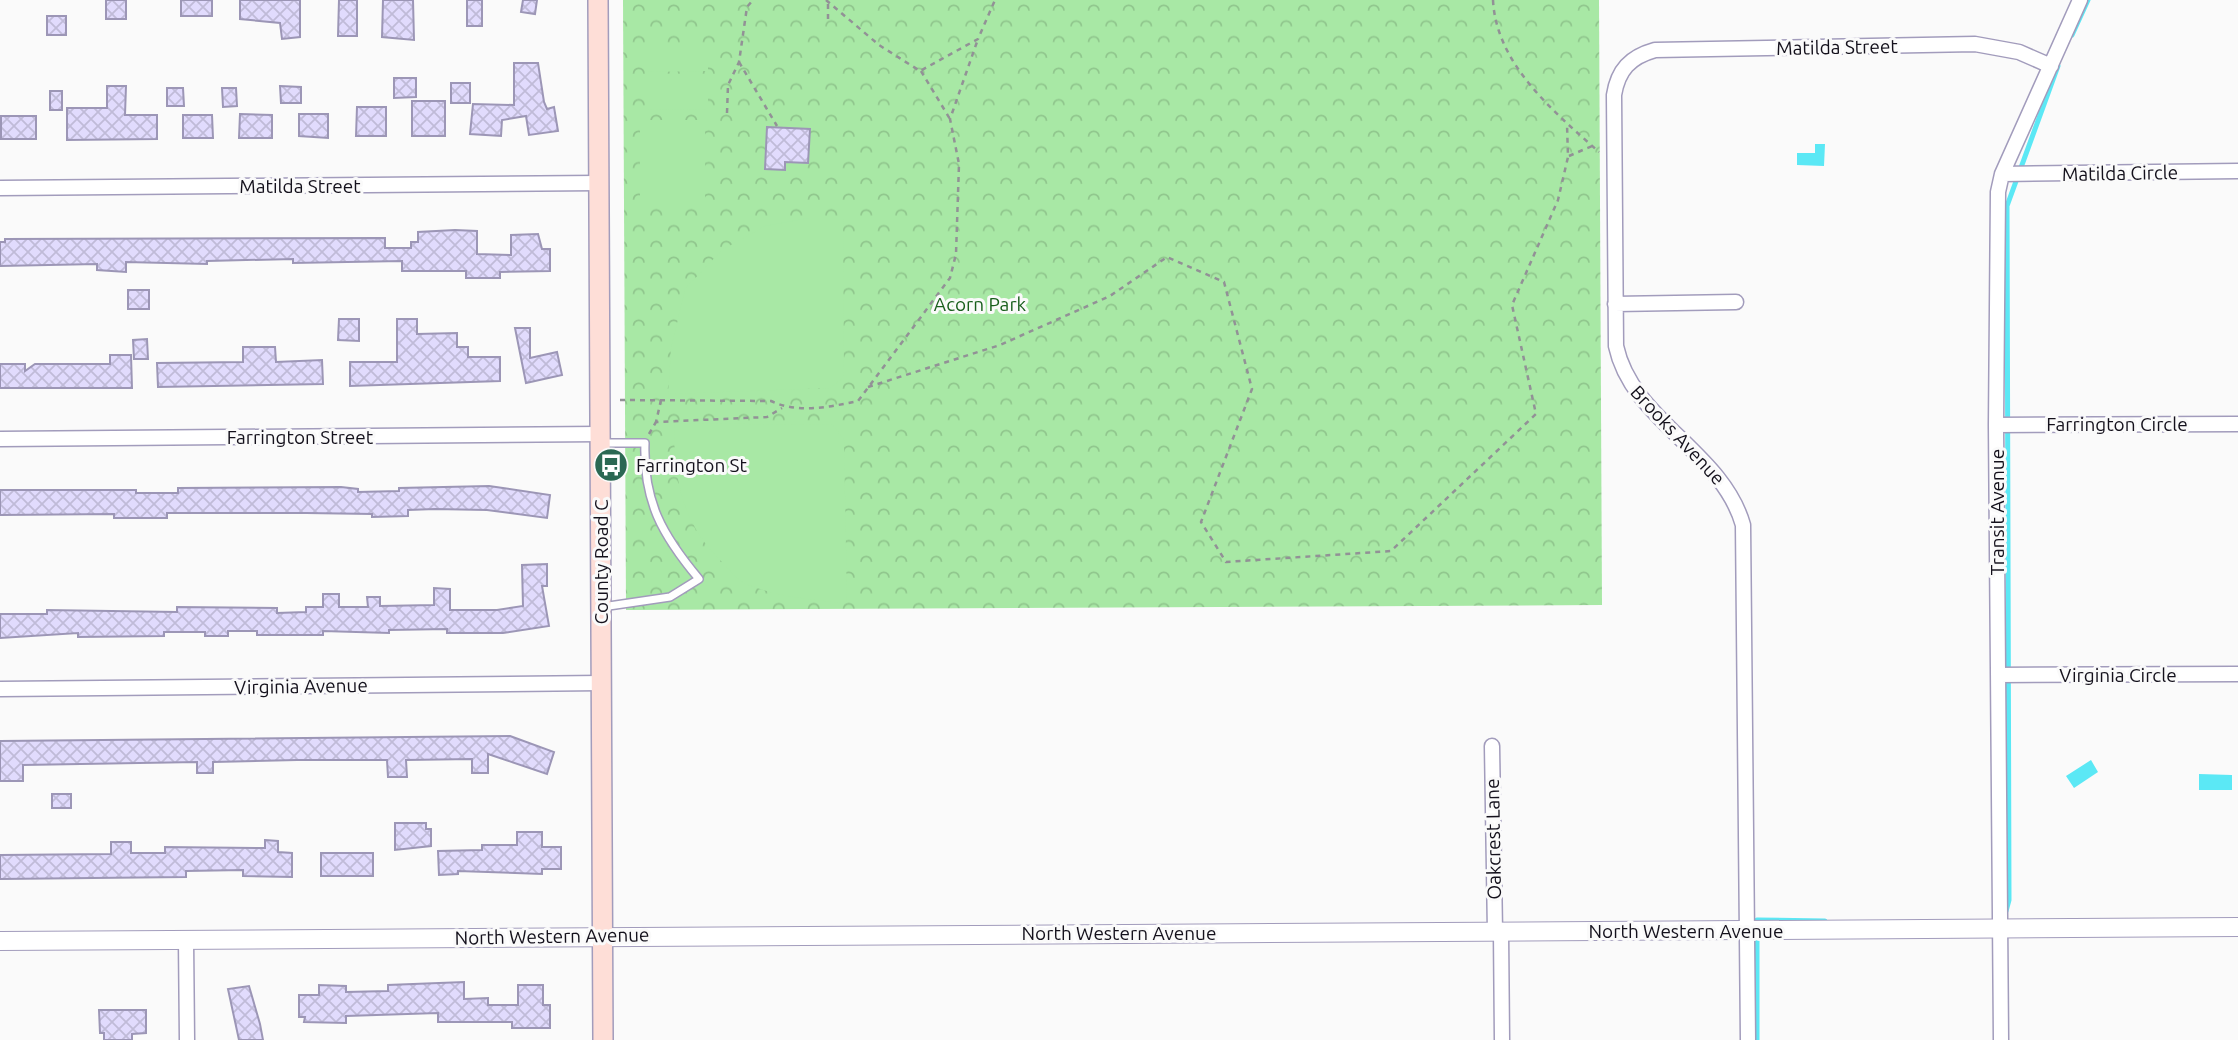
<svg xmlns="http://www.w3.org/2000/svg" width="2238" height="1040" font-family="Ubuntu,sans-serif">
  <defs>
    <pattern id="park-crowns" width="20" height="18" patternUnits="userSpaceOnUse" patternTransform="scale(1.75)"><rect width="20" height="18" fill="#a8e8a5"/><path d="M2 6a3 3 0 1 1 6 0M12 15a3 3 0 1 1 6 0" fill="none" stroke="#90c68d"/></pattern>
    <pattern id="building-cross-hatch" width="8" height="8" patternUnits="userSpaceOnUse" patternTransform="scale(1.75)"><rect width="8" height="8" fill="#e1dbfd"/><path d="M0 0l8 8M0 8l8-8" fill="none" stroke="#c0bbd8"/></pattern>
  </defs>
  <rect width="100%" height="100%" fill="#fafafa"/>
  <path fill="url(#park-crowns)" d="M623,0h976l3,605 -976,5z"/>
  <path fill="#a8e8a5" d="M648,43h60v28l-60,1z
    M648,81h60v28l-60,1z
    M640,120h65v87h-65z
    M809,218h34l1,159 -14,11 -162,6 3,-45 14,-60 37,-39 43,-24z
    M674,423l159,2 11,15 3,163c-34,-3 -69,-6 -101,-19 -9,-4 -17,-15 -24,-22 -41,-40 -48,-83 -48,-139z"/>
  <path fill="#5be8f5" d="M1815,144h10l-1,22 -27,-1v-12h18z
    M2091,760l7,12 -24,16 -8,-12z
    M2199,774l33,1v15h-33z"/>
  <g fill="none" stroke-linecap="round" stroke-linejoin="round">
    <path stroke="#5be8f5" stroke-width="5" d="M2072,35l16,-35
      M2006,911l3,-11 -2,-694 51,-140
      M1757,1040v-120l68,1"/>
  </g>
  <path fill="url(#building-cross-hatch)" stroke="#9c96b6" stroke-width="2" d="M106,0h20v19h-20z
    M181,0h31v16h-31z
    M240,0h60v37l-18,2 -2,-16 -40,-4z
    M339,0h18v36h-19z
    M383,0h30l1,40 -32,-3z
    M467,0h15v26h-15z
    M523,0h14l-2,14 -14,-2z
    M47,16h19v19h-19z
    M514,63h24l6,39 3,7 7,-2 4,24 -29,4 -3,-19 -24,4 -1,16 -31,-2 3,-30 41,1z
    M394,78h22v19l-22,1z
    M451,83h19v20h-19z
    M107,86h19l-1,29h32v24l-90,1v-32h40z
    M280,86l21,1v16h-20z
    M167,88h16l1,18h-17z
    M222,88h14l1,18 -14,1z
    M50,91h12v19h-12z
    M412,101h33v35h-33z
    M357,107h29v29h-30z
    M240,114l32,1v23h-33z
    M299,114h29v24l-29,-2z
    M183,115h29l1,23h-30z
    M1,116h35v23h-35z
    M767,127l43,2 -2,34 -23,-1v8l-20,-1z
    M455,230l22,1v23l34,1v-20l27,-1 4,15h8v22l-50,1v6h-34v-7h-64v-10l-109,2v-4l-86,2v3l-81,-2v10l-29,-2v-6l-97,2v-24h5v-3l380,-1v10h26v-6h7v-10z
    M128,290h21v19h-21z
    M339,319h20v22l-21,-1z
    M397,319h20v15l40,-1v14h11v10h32v24l-150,5v-24h47z
    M515,328h15v30l27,-6 5,23 -36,8z
    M147,339l1,20h-14l-1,-19z
    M243,347h32l1,15 46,-2 1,24 -165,3 -1,-24 86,-1z
    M110,355h21l1,33h-132v-24h25v7l10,-7h75z
    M489,486l61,9 -3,23 -60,-8 -52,-1 -27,1v6l-36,1v-3l-66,-1h-139v5h-53v-4l-114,1v-25h136v3h42v-5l163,-1 17,2v3l41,-1v-3z
    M547,564v22h-5l7,40 -46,7h-56v-4l-58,1v3l-66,-2v4h-66v-4h-29v5h-23v-4h-41v4l-86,1v-4l-78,5v-24h47v-4l130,2v-5l100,1v5l29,-1v-5h17v-13h16v13h29l-1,-10h13v9l54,-1v-17l16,1v21h47l26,-4 -1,-41z
    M510,736l44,16 -7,22 -59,-20v19h-16v-14l-66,1 1,17h-19l-1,-17h-90l-84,2v11h-16v-11l-174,3v16h-23v-40z
    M52,794h19v14h-19z
    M395,823h31v6h5v17l-36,4z
    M517,832h25v15h19v22h-19v5l-84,-3v3l-19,1 -1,-24 44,-1v-5h35z
    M265,840l13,1v11l14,1v24l-49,-1v-6l-57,1v6l-186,2v-24l111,-1v-12h20v11h34v-6l100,1z
    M321,853h52v23h-52z
    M464,982v17l24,-1v7h30v-20h25v20h7v23h-38v-6h-74v-9l-92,3v7l-42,-1 1,-5h-6v-22h20v-10l27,1v6l42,-1v-6z
    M249,986l11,38 3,16h-24l-11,-51z
    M99,1010h47v23l-14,1v6h-28v-7h-4z"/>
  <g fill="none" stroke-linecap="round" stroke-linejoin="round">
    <g stroke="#a29cbc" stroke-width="10">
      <path id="service" d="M602,607l68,-10 29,-18c-37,-44 -56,-78 -54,-136h-43"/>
    </g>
    <g stroke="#a29cbc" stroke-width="17">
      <path id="minor" d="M2002,174l236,-3
        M0,188l599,-5
        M1615,304l121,-2
        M1996,425l242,-1
        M0,439l600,-5
        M1998,675l240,-1
        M0,689l602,-6
        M1492,746l3,186
        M1501,932l1,108
        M186,940l1,100
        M1748,1040l-5,-515c-21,-74 -111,-104 -127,-179l-2,-251c4,-25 16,-38 41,-45l320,-6 44,8 32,14
        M2001,1040l-5,-615 2,-233 4,-18 78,-174"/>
    </g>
    <g stroke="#a29cbc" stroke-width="20">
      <path id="tertiary" d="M0,941l2238,-14"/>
    </g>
    <g stroke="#a29cbc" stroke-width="22">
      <path id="secondary" d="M598,0l5,1040"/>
    </g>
    <path stroke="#929196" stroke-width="2.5" stroke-dasharray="5 5" stroke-linecap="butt" d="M826,0l53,45 41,26 58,-32 17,-39
      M1493,0c3,64 61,112 106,152
      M828,19v-19
      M739,62l38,64
      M921,71l29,48
      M727,113l1,-28 11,-23 8,-55 6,-7
      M1569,156l23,-10
      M868,387l132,-42 110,-49 57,-39 57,25 28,107 -51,133 25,40 165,-11 145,-137 -24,-109 46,-105 10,-43 -1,-33
      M620,400l151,1c27,13 58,6 87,0l92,-123 6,-24 3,-90 -9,-45 28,-80
      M661,400l-5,22 111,-5 15,-9
      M649,434l7,-12"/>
    <use href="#service" stroke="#fff" stroke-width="7"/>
    <use href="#minor" stroke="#fff" stroke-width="14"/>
    <use href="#tertiary" stroke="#fff" stroke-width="18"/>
    <use href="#secondary" stroke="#feded7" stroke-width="19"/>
  </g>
  <defs>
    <g id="bus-disc" transform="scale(1.75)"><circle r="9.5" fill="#2b6853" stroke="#fafafa"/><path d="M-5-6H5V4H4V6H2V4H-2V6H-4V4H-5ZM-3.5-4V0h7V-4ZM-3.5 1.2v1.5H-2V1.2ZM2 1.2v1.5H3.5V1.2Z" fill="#fff"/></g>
  </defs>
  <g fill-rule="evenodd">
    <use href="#bus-disc" x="611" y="465"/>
  </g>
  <g text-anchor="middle" stroke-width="6" stroke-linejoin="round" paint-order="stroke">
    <g font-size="19" fill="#14111c" stroke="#fafafa">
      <text transform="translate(1837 47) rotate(-1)" y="7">Matilda Street</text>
      <text transform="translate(2120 173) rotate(-1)" y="7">Matilda Circle</text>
      <text x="300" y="193">Matilda Street</text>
      <text x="2117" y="431">Farrington Circle</text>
      <text transform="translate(1678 435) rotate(47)" y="7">Brooks Avenue</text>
      <text x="300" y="444">Farrington Street</text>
      <text transform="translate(1997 512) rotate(-90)" y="7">Transit Avenue</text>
      <text transform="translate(601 562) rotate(-90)" y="7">County Road C</text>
      <text x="2118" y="682">Virginia Circle</text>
      <text transform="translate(301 686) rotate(-1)" y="7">Virginia Avenue</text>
      <text transform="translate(1493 839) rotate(-91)" y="7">Oakcrest Lane</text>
      <text x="1686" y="938">North Western Avenue</text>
      <text x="1119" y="940">North Western Avenue</text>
      <text transform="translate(552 936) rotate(-1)" y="7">North Western Avenue</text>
    </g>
    <g font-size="19" fill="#195f1c" stroke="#fafafa">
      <text x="980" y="311">Acorn Park</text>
    </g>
    <g font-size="19" fill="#14111c" stroke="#fafafa" text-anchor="start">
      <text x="636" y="472">Farrington St</text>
    </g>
  </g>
</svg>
